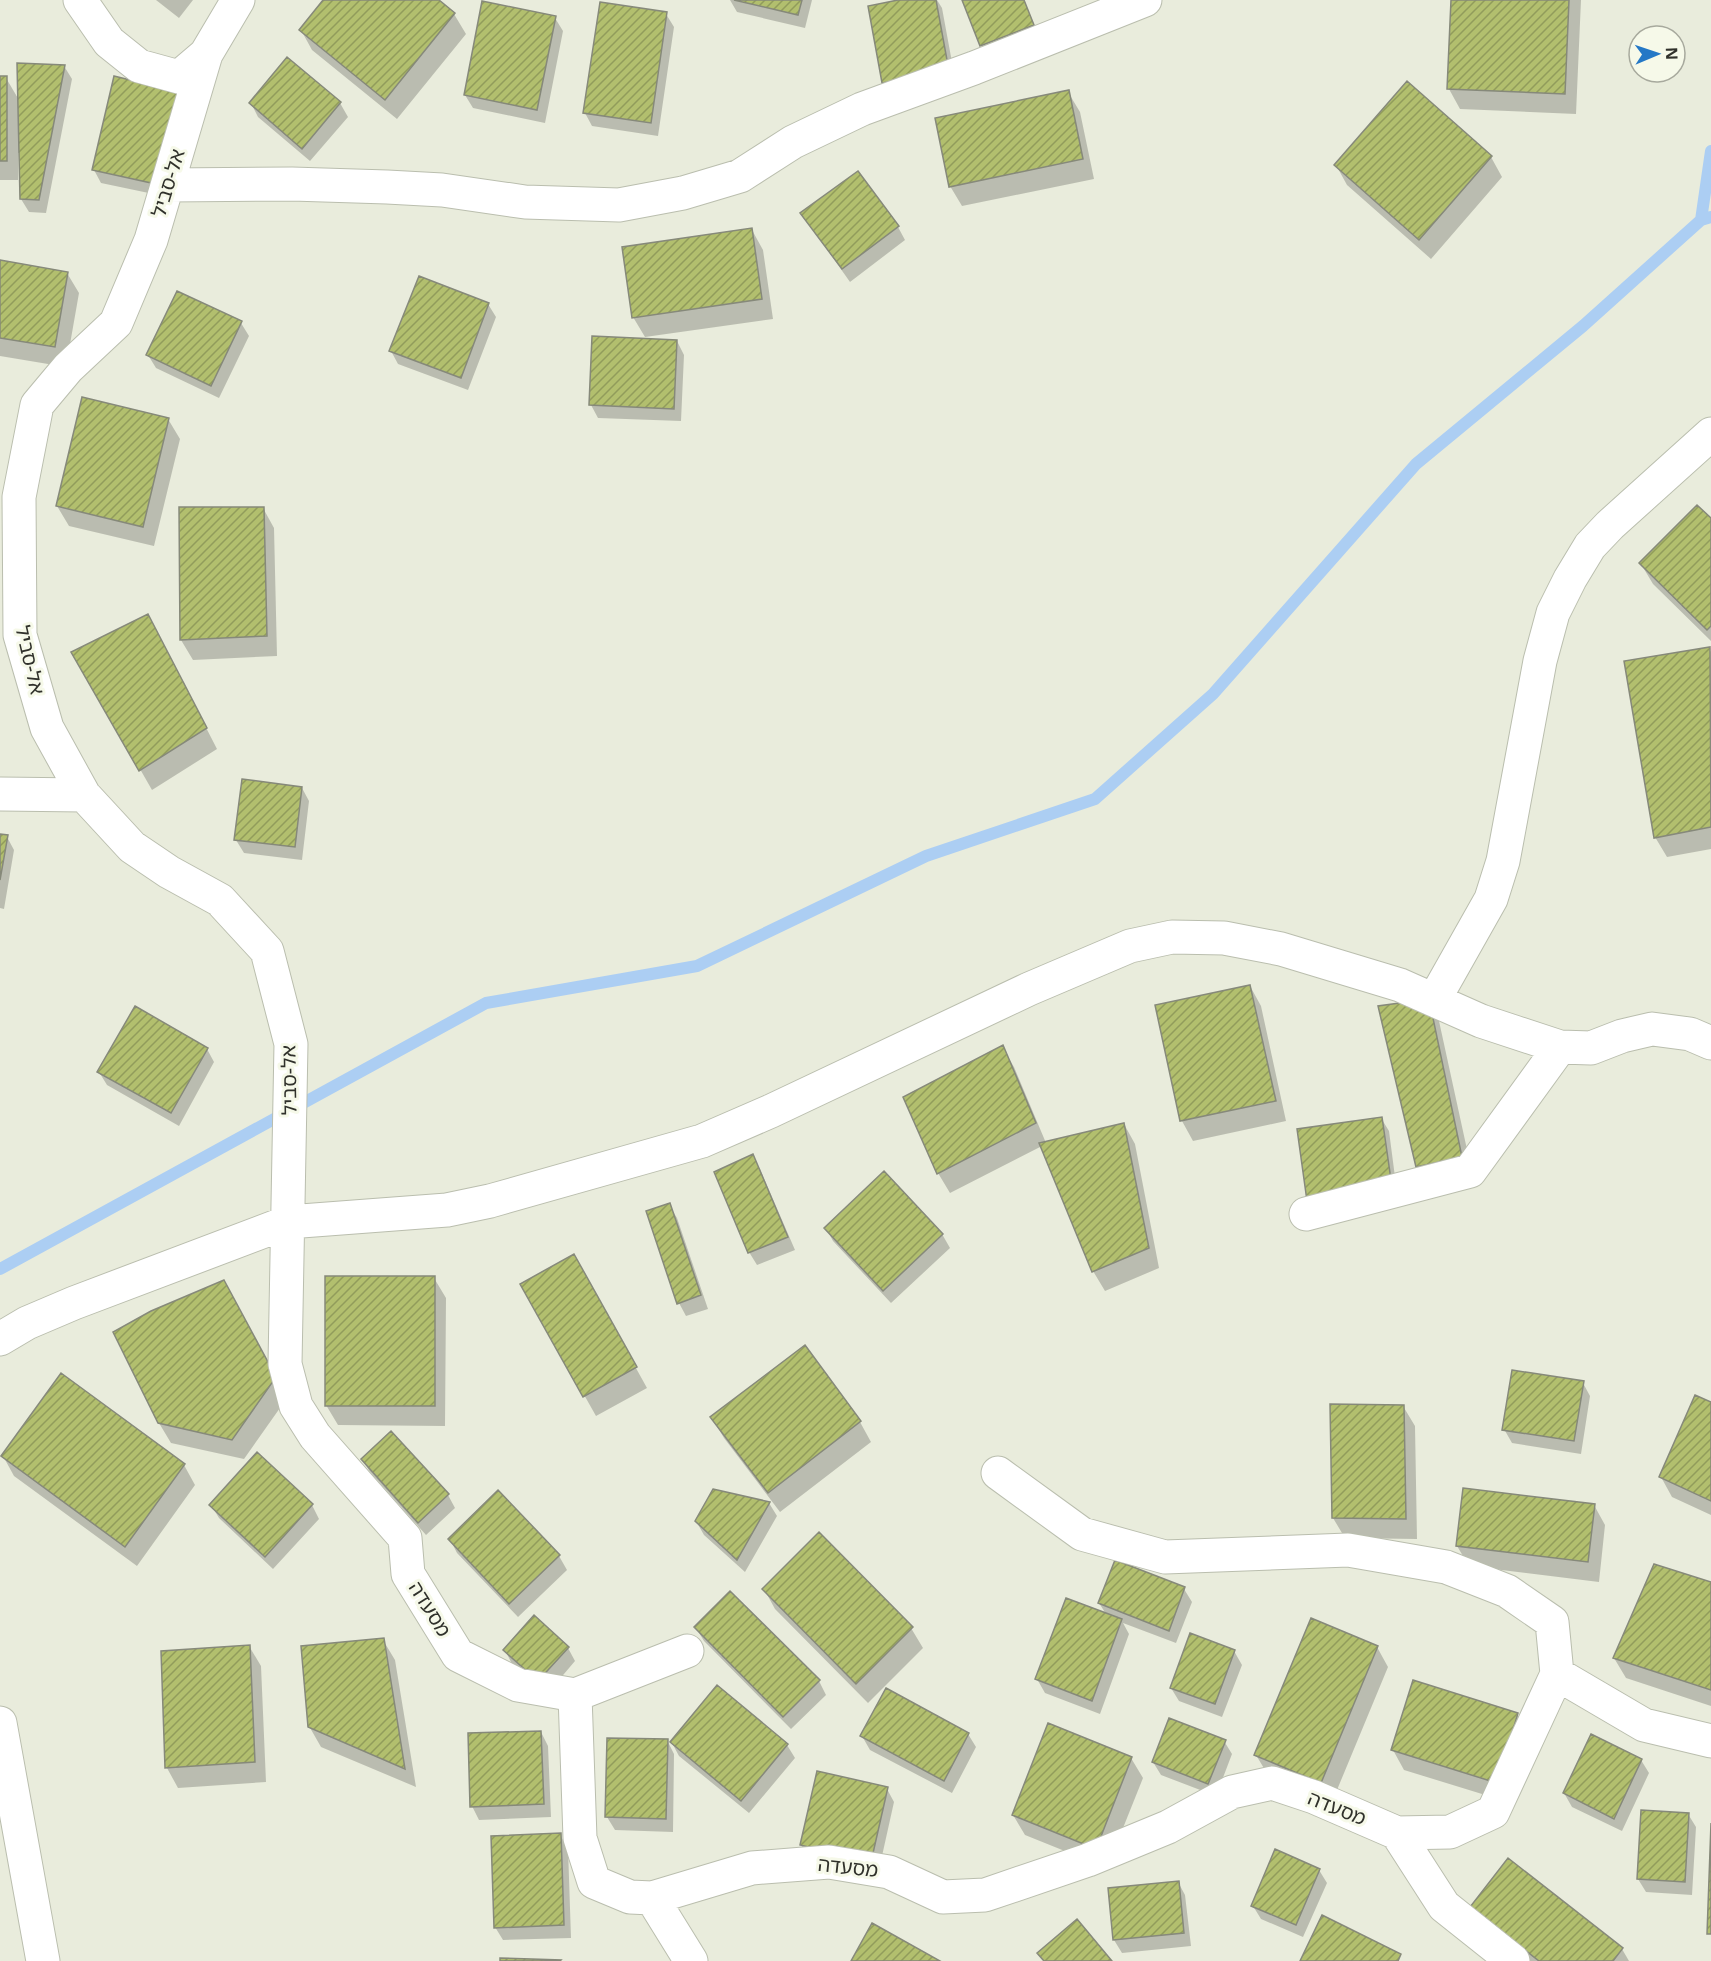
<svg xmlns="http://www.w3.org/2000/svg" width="1711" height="1961" font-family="'Noto Sans','Noto Sans Hebrew',sans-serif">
  <defs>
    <pattern id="building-hatch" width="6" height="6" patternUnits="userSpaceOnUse" patternTransform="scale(1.5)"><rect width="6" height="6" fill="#b2bf6e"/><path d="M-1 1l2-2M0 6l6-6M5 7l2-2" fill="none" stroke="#919c5b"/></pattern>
  </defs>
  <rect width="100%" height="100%" fill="#e9ecdc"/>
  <path fill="#0003" d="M156,0h37l-14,18z
    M325,0h112l17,14 12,20 -69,85 -85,-69 -11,-20z
    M730,0h82l-7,28 -68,-16z
    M906,0h31l5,8 14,76 -65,12 -7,-13 -15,-76z
    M963,0h61l16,39 -51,20 -7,-13z
    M1453,0h128l-5,114 -116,-5 -11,-20z
    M666,14l8,13 -16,109 -66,-10 -7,-13z
    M555,18l8,13 -18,92 -72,-15 -8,-13z
    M288,59l52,44 8,14 -38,44 -52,-44 -7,-14z
    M64,66l8,13 -26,134 -17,-1 -8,-13v-46h-3v27h-18v-102h6l13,22z
    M1068,92l12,20 14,67 -132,27 -12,-20z
    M178,93l-15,103 -62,-13 -7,-13z
    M1491,157l11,20 -71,82 -84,-74 -11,-20z
    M802,214l96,13 7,13 -55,42z
    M752,230l11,20 10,69 -128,18 -12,-20z
    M0,262l67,11 12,20 -13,74 -66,-11z
    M488,304l8,13 -28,73 -70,-26 -7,-13z
    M241,323l8,13 -30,62 -63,-30 -8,-13z
    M677,341l7,14 -3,66 -83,-3 -7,-13z
    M168,419l12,20 -26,107 -85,-20 -12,-20z
    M180,508h83l11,20 3,128 -84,4 -12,-20z
    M1711,520v121l-58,-57 -12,-20z
    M159,636l58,113 -65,41 -79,-138z
    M1709,649l2,3v197l-44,8 -12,-20z
    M302,788l7,13 -7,59 -58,-7 -8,-13z
    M0,836l7,1 7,13 -10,59 -4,-1z
    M1250,986l11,20 25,115 -93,20 -11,-20 -25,-115z
    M1428,1001l11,20 34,156 -44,10 -12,-20 -37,-160z
    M1002,1047l12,20 32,76 78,-19 11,20 24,124 -54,23 -12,-20 -51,-125 -92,47 -12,-20 -33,-75z
    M207,1049l7,13 -35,64 -72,-41 -8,-13z
    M1381,1118l8,13 9,69 -82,14z
    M752,1156l8,13 35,81 -38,15 -8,-13z
    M669,1205l8,13 31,91 -22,7 -7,-13z
    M826,1228l116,6 8,14 -59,55 -58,-62z
    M585,1276l62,112 -51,28 -74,-131z
    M434,1278l12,20 -1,128 -107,-1 -12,-20z
    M224,1282l63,116 -43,61 -73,-16 -12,-20z
    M1583,1383l7,13 -9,58 -69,-11 -8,-14z
    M1711,1403v112l-39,-18 -11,-20z
    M1403,1406l12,20 2,113 -72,-1 -12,-20z
    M712,1418l148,4 11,20 -91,70 -56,-74z
    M3,1456l181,9 11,20 -58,81 -123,-90z
    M362,1459l86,36 7,13 -29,27 -56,-63z
    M498,1492l61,64 8,14 -49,47 -61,-64 -7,-14z
    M769,1503l8,13 -32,56 -41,-37 -8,-14z
    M211,1505h101l7,14 -46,50 -54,-51z
    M1594,1505l11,20 -6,57 -130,-16 -12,-20z
    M1711,1584v122l-85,-28 -12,-20z
    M764,1589l147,39 12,20 -55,55 -93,-94z
    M1184,1589l8,13 -16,41 -53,-20 6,11 -29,80 -55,-21 -8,-14 69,-65 -7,-11z
    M696,1628l123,53 7,14 -35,34 -87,-88z
    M383,1640l12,20 21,127 -95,-40 -12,-21z
    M249,1646l12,20 5,116 -88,6 -11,-20z
    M1377,1647l11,20 -56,135 -64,-27 -12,-20z
    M568,1648l7,13 -28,33 -35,-30 -7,-14z
    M1234,1651l8,14 -20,52 -43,-16 -8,-13z
    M1517,1715l11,20 -20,67 -104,-32 -11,-20z
    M541,1732l7,14 3,71 -72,3 -7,-14z
    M968,1734l8,13 -24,46 -82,-43 -8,-14z
    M667,1740l7,14 -1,78 -58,-2 -8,-13z
    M1224,1741l8,13 -16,42 -55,-21 -8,-13z
    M672,1743l115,2 8,13 -46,55 -70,-57z
    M1131,1758l12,20 -36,90 -82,-33 -12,-20z
    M1641,1760l8,13 -27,58 -50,-24 -8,-14z
    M887,1789l7,13 -16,72 -69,-16 -8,-13z
    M1688,1814l8,13 -4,68 -46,-3 -8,-13z
    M560,1835l8,13 3,90 -68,2 -8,-13z
    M1509,1860l113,89 7,12h-103l-54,-54z
    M1319,1870l8,13 -24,54 -42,-18 -8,-13z
    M1178,1882l7,13 6,51 -69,7 -8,-13z"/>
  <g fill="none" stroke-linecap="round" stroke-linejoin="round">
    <path stroke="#accef3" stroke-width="12" d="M1701,220l10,-69
      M0,1269l486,-266 211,-37 229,-110 169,-57 118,-105 203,-230 167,-138 118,-106 10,-3"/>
  </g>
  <path fill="url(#building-hatch)" stroke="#86897a" stroke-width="1.5" d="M323,0h116l16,13 -70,87 -86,-70z
    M734,0h68l-4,15z
    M898,0h38l13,71 -67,12 -14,-77z
    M962,0h62l10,25 -54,21z
    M1451,0h118l-4,94 -118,-5z
    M482,1l74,15 -19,94 -73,-15z
    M600,2l67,10 -16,111 -68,-10z
    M287,57l54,45 -39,47 -53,-46z
    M17,63l48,2 -26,135 -19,-1z
    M0,76h7v85h-7z
    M114,76l65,16 -23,92 -64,-14z
    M1407,81l85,75 -73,84 -85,-75z
    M1069,90l14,69 -134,28 -14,-69z
    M858,171l41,55 -57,43 -42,-56z
    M752,228l10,71 -130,19 -10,-71z
    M0,260l68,12 -13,75 -55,-9z
    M419,276l70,27 -28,75 -72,-27z
    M177,291l65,30 -31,65 -65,-31z
    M592,336l85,4 -3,69 -85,-4z
    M82,397l87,21 -26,109 -87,-21z
    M1697,505l14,13v108l-4,4 -68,-67z
    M179,507h85l3,129 -87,4z
    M148,614l59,114 -68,43 -68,-119z
    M1710,647l1,180 -57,11 -30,-177z
    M242,779l60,8 -7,60 -61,-7z
    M0,834l8,1 -8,45z
    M1250,985l26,116 -96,20 -25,-116z
    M1429,999l33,158 -46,10 -38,-161z
    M135,1006l73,42 -37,65 -74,-41z
    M1003,1045l33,78 -99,51 -34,-77z
    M1382,1117l10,70 -85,14 -10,-72z
    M1124,1123l25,125 -57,24 -53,-129z
    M753,1154l35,83 -40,16 -34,-81z
    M884,1171l59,63 -60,57 -59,-63z
    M670,1203l31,92 -24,9 -31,-93z
    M574,1254l63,113 -54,30 -63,-113z
    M325,1276h110v130h-110z
    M224,1280l52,97 -44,63 -74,-17 -45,-91 38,-21z
    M805,1345l56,76 -93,72 -58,-76z
    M1512,1370l72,11 -10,60 -72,-11z
    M61,1373l124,91 -60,83 -124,-91z
    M1695,1395l16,7v99l-52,-24z
    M1330,1404l74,1 2,114 -74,-1z
    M391,1431l58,63 -31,29 -57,-64z
    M257,1452l56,52 -48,53 -56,-52z
    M1463,1488l132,16 -7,58 -132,-16z
    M713,1489l57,13 -33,58 -42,-39z
    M498,1490l62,65 -51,49 -61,-65z
    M819,1532l94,95 -57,57 -94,-95z
    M1115,1560l70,27 -16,44 -71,-28z
    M1654,1564l57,18v108l-98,-32z
    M730,1591l90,89 -37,37 -89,-90z
    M1066,1598l56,21 -30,82 -57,-22z
    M534,1615l35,32 -31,34 -35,-31z
    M1311,1618l67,28 -57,137 -67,-28z
    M1190,1633l45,17 -20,54 -45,-16z
    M384,1638l21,131 -97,-42 -7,-81z
    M250,1645l5,117 -90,6 -4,-117z
    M1413,1680l105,33 -21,70 -106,-33z
    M717,1685l71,59 -47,57 -71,-59z
    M886,1688l83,45 -25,48 -84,-45z
    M1169,1718l57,22 -18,44 -56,-22z
    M1048,1723l84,34 -36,92 -84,-34z
    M541,1731l3,73 -74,3 -2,-74z
    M1591,1734l51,25 -28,60 -51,-26z
    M607,1738l61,1 -2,80 -61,-2z
    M817,1771l71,16 -17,75 -71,-17z
    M1641,1810l48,3 -4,69 -48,-3z
    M1711,1823v111h-4z
    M561,1833l3,92 -70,3 -3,-92z
    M1275,1849l45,20 -24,56 -45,-19z
    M1508,1858l115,90 -10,13h-74l-69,-54z
    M1179,1881l5,52 -71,7 -5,-52z
    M1322,1915l79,39 -3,7h-98z
    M1077,1919l35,42h-68l-7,-8z
    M872,1923l68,38h-89z
    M500,1958l61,2 -1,1h-60z"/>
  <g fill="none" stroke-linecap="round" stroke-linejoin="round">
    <g stroke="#babeae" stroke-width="35">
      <path id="minor" d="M80,0l29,42 30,24 40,11 27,-23
        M238,0l-32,54 -55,186 -35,83 -48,45 -31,37 -18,92 1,138 27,93 37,67 48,52 37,25 51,28 47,51 24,93 -6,320 11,42 19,30 90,102 3,36 50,81 60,30 57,10 5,143 14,44 36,15 22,1 100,-30 77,-6 60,10 54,25 42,-2 103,-35 80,-33 64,-35 40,-9 42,14 83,36 53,-1 43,-20 64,-138
        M168,185l124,-1 95,3 55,3 83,12 94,3 64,-12 57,-17 53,-34 69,-33 112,-41 171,-68
        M0,794l84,1
        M1434,1000l57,-101 12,-38 37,-200 13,-48 17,-34 20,-33 20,-21 101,-91
        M1306,1214l164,-43 90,-124
        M0,1339l27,-16 47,-20 214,-81 159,-12 43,-9 212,-60 69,-30 258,-122 101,-43 42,-9 52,1 57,11 119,36 81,36 79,26 31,1 31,-12 30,-7 38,5 21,9
        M998,1473l84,61 83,23 183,-7 98,17 61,24 45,31 5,52
        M1557,1674l87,51 67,16
        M575,1695l112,-44
        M0,1723l43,238
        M1397,1833l47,73 69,55
        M652,1898l39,63"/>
    </g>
    <use href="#minor" stroke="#fff" stroke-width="33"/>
  </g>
  <g text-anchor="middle" stroke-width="6" stroke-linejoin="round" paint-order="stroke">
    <g font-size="20" fill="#30312b" stroke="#f6f9e9">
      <text transform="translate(168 183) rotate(-73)" y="7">אל-סביל</text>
      <text transform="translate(30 660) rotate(77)" y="7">אל-סביל</text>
      <text transform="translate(289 1080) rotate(-91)" y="7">אל-סביל</text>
      <text transform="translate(430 1609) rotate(58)" y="7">מסעדה</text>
      <text transform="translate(1337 1808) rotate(22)" y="7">מסעדה</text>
      <text transform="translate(848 1867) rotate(6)" y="7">מסעדה</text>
    </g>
  </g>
  <g transform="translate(1657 54) rotate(88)"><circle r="28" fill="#f6f9e9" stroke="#a7a99d" stroke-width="1.5"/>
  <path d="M0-4.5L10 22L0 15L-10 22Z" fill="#2478c6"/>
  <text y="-9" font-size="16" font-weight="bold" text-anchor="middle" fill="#30312b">N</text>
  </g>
</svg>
